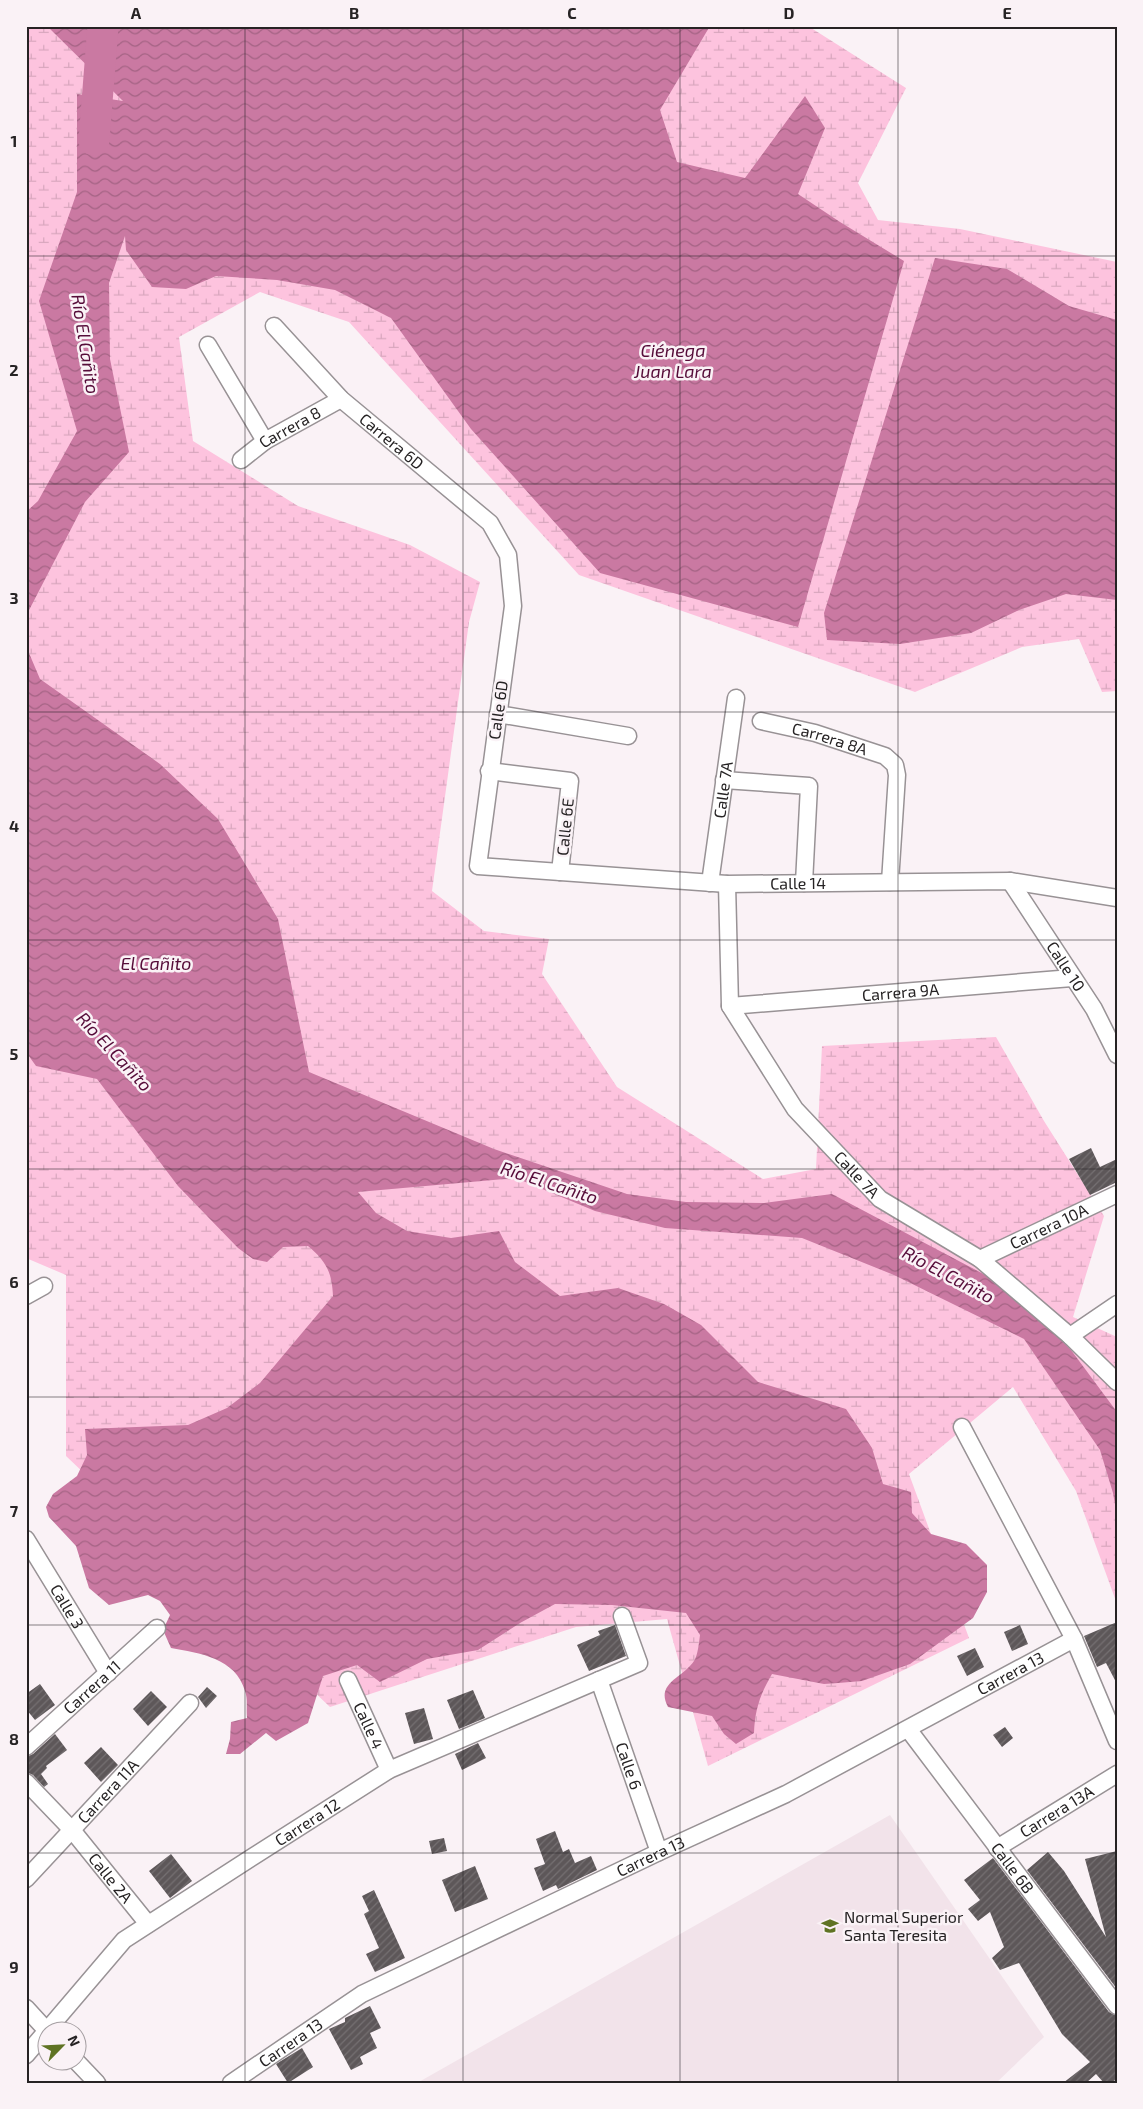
<svg xmlns="http://www.w3.org/2000/svg" width="1143" height="2109" font-family="'Exo 2',sans-serif">
  <defs>
    <pattern id="wetland-marsh" width="20" height="14" patternUnits="userSpaceOnUse" patternTransform="scale(1.25)"><rect width="20" height="14" fill="#fdc3de"/><path d="M1 5h8M5 5V1M11 12h8M15 12V8" fill="none" stroke="#d9a7be"/></pattern>
    <pattern id="water-waves" width="16" height="10" patternUnits="userSpaceOnUse" patternTransform="scale(1.25)"><rect width="16" height="10" fill="#ca79a2"/><path d="M0 5q4-4 8 0t8 0" fill="none" stroke="#a46384"/></pattern>
    <pattern id="building-hatch" width="6" height="6" patternUnits="userSpaceOnUse" patternTransform="scale(1.25)"><rect width="6" height="6" fill="#5d5759"/><path d="M-1 1l2-2M0 6l6-6M5 7l2-2" fill="none" stroke="#757072"/></pattern>
  </defs>
  <rect width="100%" height="100%" fill="#faf2f6"/>
  <path fill="#f2e3ea" d="M890,1815l154,222 -48,46h-579z"/>
  <path fill="url(#wetland-marsh)" d="M26,26h782l98,62 -48,95 20,37 82,9 157,33v429l-15,1 -23,-53 -57,8 -107,45 -336,-117 -230,-253 -89,-30 -81,45 14,104 105,65 112,39 70,37 -11,40 -37,269 52,40 65,8 -7,35 75,113 146,92 53,-10 6,-123 174,-9 48,84 60,95 -31,101 44,20v267l-41,-113 -63,-104 -104,87 60,164 -261,128 -41,-147 -91,8 -246,80 -264,-251v-181l-40,-17z"/>
  <path fill="url(#water-waves)" d="M47,26h663l-50,84 17,52 68,16 60,-82 20,32 -27,66 42,28 64,39 -106,366 -198,-54 -129,-144 -80,-111 -56,-28 -58,-10 -61,-4 -30,13 -34,-2 -26,-37 -1,-14 -16,47 1,76 19,93 -44,50 -59,114v-104l12,-11 39,-70 -38,-130 38,-109v-98l46,7z
    M935,258l72,11 62,37 48,14v280l-51,-6 -47,16 -48,23 -71,11 -73,-4 -3,-27z
    M26,646l14,33 120,85 58,55 60,100 31,153 185,77 133,45 59,8 78,1 68,-9 159,84 38,30 42,42 46,62v104l-4,-23 -13,-43 -76,-111 -130,-64 -92,-37 -137,-10 -70,-17 -79,-33 -158,14 18,21 31,18 44,7 48,-7 16,31 45,34 58,-8 46,16 37,21 57,57 88,27 26,39 11,36 28,8 1,21 19,21 35,10 21,21v27l-14,26 -63,46 -48,17 -24,2 -14,1 -52,-10c-12,21 -17,35 -18,59l-18,11 -12,-10 -12,-18 -44,-9c-13,-24 15,-29 26,-46 4,-6 5,-19 6,-26l-14,-22 -74,-8 -57,-1 -35,19 -42,27 -51,9 -47,23 -23,-17 -34,11 -15,47 -32,18 -10,-8 -26,21h-14l4,-15 1,-17 16,-4c-1,-9 1,-19 -2,-27 -9,-33 -46,-38 -74,-43l-8,-18 7,-15 -10,-14 -12,-6 -39,10 -20,-17 -13,-42 -27,-29 -3,-10 7,-13 24,-18 10,-21 -2,-26 103,-4 39,-17 33,-25 73,-87c-1,-24 -7,-35 -25,-50l-25,1 -16,15 -14,-3 -15,-11 -60,-62 -81,-107 -61,-13 -10,-14z"/>
  <g fill="none" stroke-linecap="round" stroke-linejoin="round">
    <path stroke="#ca79a2" stroke-width="31" d="M94,140l9,-114"/>
  </g>
  <path fill="url(#building-hatch)" d="M1091,1148l9,19 17,-8v23l-27,13 -21,-36z
    M1117,1622v62l-11,-21 -9,4 -13,-31z
    M615,1625l11,31 -37,15 -12,-26 23,-10 -2,-4z
    M1020,1625l8,19 -16,7 -8,-19z
    M975,1648l9,19 -17,9 -10,-20z
    M40,1684l15,21 -20,15 -9,-11v-15z
    M207,1687l10,9 -11,12 -8,-11z
    M473,1690l12,28 -26,11 -12,-29z
    M151,1691l16,16 -19,19 -15,-17z
    M424,1708l9,31 -19,5 -9,-31z
    M1005,1727l8,11 -11,9 -9,-12z
    M55,1734l12,16 -21,16 1,2 -6,6 7,10 -4,3 -11,-12 -7,-3v-15l7,-3z
    M478,1743l8,15 -24,12 -7,-16z
    M101,1747l17,18 -17,17 -17,-19z
    M555,1831l8,21 6,-3 6,14 16,-7 6,14 -39,19 -2,-4 -13,6 -9,-23 11,-4 -9,-25z
    M444,1838l3,13 -15,3 -3,-13z
    M1117,1851v138l-90,-119 21,-18 16,19 42,66 -21,-78z
    M171,1854l21,27 -22,17 -21,-27z
    M993,1858l116,154 8,4v62l-5,5h-8l-8,-9 -10,9h-23l27,-21 -28,-28 -43,-71 -19,7 -8,-12 12,-11 -14,-35 -12,9 -10,-12 12,-9 -16,-20z
    M475,1866l13,33 -33,13 -13,-32z
    M374,1890l31,68 -30,14 -9,-18 13,-6 -15,-34 5,-3 -7,-15z
    M370,2006l11,22 -11,5 7,15 -17,9 3,7 -12,6 -22,-41 16,-7v-4z
    M302,2048l11,19 -25,16 -12,-19z"/>
  <g fill="none" stroke-linecap="round" stroke-linejoin="round">
    <g stroke="#989295" stroke-width="19">
      <g id="street">
        <path id="s1" d="M274,326l67,73 149,124 18,32 5,51 -35,260 249,18 283,-3 107,17"/>
        <path d="M208,345l57,96"/>
        <path id="s2" d="M241,460l24,-19 76,-42"/>
        <path d="M498,714l130,22"/>
        <path id="s3" d="M761,721l54,12 70,23 10,9 2,10 -7,107"/>
        <path d="M489,771l81,10 -10,91"/>
        <path d="M724,780l85,6 -5,97"/>
        <path id="s4" d="M1010,881l84,128 23,46"/>
        <path id="s5" d="M710,883l26,-185"/>
        <path id="s6" d="M727,884l3,122 65,103 85,90 100,60 90,77 47,46"/>
        <path id="s7" d="M730,1006l342,-28"/>
        <path id="s8" d="M980,1259l137,-65"/>
        <path d="M26,1296l18,-10"/>
        <path d="M1070,1336l47,-32"/>
        <path d="M962,1427l112,212 43,102"/>
        <path id="s9" d="M26,1539l82,134"/>
        <path id="s10" d="M348,1680l41,90"/>
        <path id="s11" d="M599,1680l60,172"/>
        <path id="s12" d="M908,1729l209,277"/>
        <path id="s13" d="M26,1747l131,-119"/>
        <path id="s14" d="M26,1782l46,48 76,94"/>
        <path id="s15" d="M997,1848l120,-74"/>
        <path id="s16" d="M26,1879l164,-176"/>
        <path d="M26,2008l22,24"/>
        <path id="s17" d="M26,2055l98,-115 130,-84 135,-86 250,-107 -17,-47"/>
        <path d="M77,2062l20,21"/>
        <path id="s18" d="M231,2083l131,-89 297,-142 127,-58 288,-155"/>
      </g>
    </g>
    <use href="#street" stroke="#fff" stroke-width="16"/>
  </g>
  <path fill="none" stroke="#262324" stroke-width="1" stroke-opacity="0.55" d="M245,26v2057M463,26v2057M680,26v2057M898,26v2057M26,256h1091M26,484h1091M26,712h1091M26,940h1091M26,1169h1091M26,1397h1091M26,1625h1091M26,1853h1091"/>
  <defs>
    <g id="university-bare" transform="scale(1.35)"><path d="M0-5L7-2L0 1L-7-2ZM-4 1L0 2.5L4 1V4Q0 6-4 4Z" fill="#5f7323" stroke="#faf2f6" stroke-width="2.5" paint-order="stroke"/></g>
  </defs>
  <g fill-rule="evenodd">
    <use href="#university-bare" x="830" y="1926"/>
  </g>
  <g text-anchor="middle" stroke-width="5" stroke-linejoin="round" paint-order="stroke">
    <g font-size="16" fill="#262324" stroke="#faf2f6">
      <text dy="6" stroke="none"><textPath href="#s2" startOffset="59">Carrera 8</textPath></text>
      <text dy="6" stroke="none"><textPath href="#s1" startOffset="165">Carrera 6D</textPath></text>
      <text transform="translate(498 710) rotate(-82)" y="6">Calle 6D</text>
      <text dy="6" stroke="none"><textPath href="#s3" startOffset="71">Carrera 8A</textPath></text>
      <text dy="6" stroke="none"><textPath href="#s5" startOffset="94">Calle 7A</textPath></text>
      <text transform="translate(565 827) rotate(-84)" y="6">Calle 6E</text>
      <text dy="6" stroke="none"><textPath href="#s1" startOffset="964">Calle 14</textPath></text>
      <text dy="6" stroke="none"><textPath href="#s4" startOffset="102">Calle 10</textPath></text>
      <text dy="6" stroke="none"><textPath href="#s7" startOffset="171">Carrera 9A</textPath></text>
      <text dy="6" stroke="none"><textPath href="#s6" startOffset="334">Calle 7A</textPath></text>
      <text dy="6" stroke="none"><textPath href="#s8" startOffset="76">Carrera 10A</textPath></text>
      <text dy="6" stroke="none"><textPath href="#s9" startOffset="79">Calle 3</textPath></text>
      <text dy="6" stroke="none"><textPath href="#s18" startOffset="882">Carrera 13</textPath></text>
      <text dy="6" stroke="none"><textPath href="#s13" startOffset="89">Carrera 11</textPath></text>
      <text dy="6" stroke="none"><textPath href="#s10" startOffset="50">Calle 4</textPath></text>
      <text dy="6" stroke="none"><textPath href="#s11" startOffset="91">Calle 6</textPath></text>
      <text dy="6" stroke="none"><textPath href="#s16" startOffset="120">Carrera 11A</textPath></text>
      <text dy="6" stroke="none"><textPath href="#s15" startOffset="70">Carrera 13A</textPath></text>
      <text dy="6" stroke="none"><textPath href="#s17" startOffset="369">Carrera 12</textPath></text>
      <text dy="6" stroke="none"><textPath href="#s18" startOffset="478">Carrera 13</textPath></text>
      <text dy="6" stroke="none"><textPath href="#s12" startOffset="174">Calle 6B</textPath></text>
      <text dy="6" stroke="none"><textPath href="#s14" startOffset="128">Calle 2A</textPath></text>
      <text dy="6" stroke="none"><textPath href="#s18" startOffset="72">Carrera 13</textPath></text>
    </g>
    <g font-size="16" fill="#262324" stroke="#faf2f6" text-anchor="start">
      <text x="844" y="1923">Normal Superior<tspan x="844" dy="18">Santa Teresita</tspan></text>
    </g>
    <g font-size="18" font-style="italic" fill="#560c39" stroke="#faf2f6">
      <text transform="translate(85 344) rotate(81)" y="6">Río El Cañito</text>
      <text x="673" y="357">Ciénega<tspan x="673" dy="21">Juan Lara</tspan></text>
      <text x="156" y="970">El Cañito</text>
      <text transform="translate(114 1052) rotate(47)" y="6">Río El Cañito</text>
      <text transform="translate(549 1183) rotate(18)" y="6">Río El Cañito</text>
      <text transform="translate(948 1275) rotate(28)" y="6">Río El Cañito</text>
    </g>
  </g>
  <rect width="1143" height="2109" fill="none" stroke="#faf2f6" stroke-width="55"/>
  <g transform="translate(62 2046) rotate(66)"><circle r="24" fill="#faf2f6" stroke="#a59fa2"/>
  <path d="M0-4L9 19L0 12L-9 19Z" fill="#5f7323"/>
  <text y="-8" font-size="14" font-weight="bold" text-anchor="middle" fill="#262324">N</text>
  </g>
  <rect x="28" y="28" width="1088" height="2054" fill="none" stroke="#262324" stroke-width="2"/>
  <g font-size="16" text-anchor="middle" font-weight="bold" fill="#262324">
    <text x="136" y="19">A</text>
    <text x="354" y="19">B</text>
    <text x="572" y="19">C</text>
    <text x="789" y="19">D</text>
    <text x="1007" y="19">E</text>
    <text x="14" y="147">1</text>
    <text x="14" y="376">2</text>
    <text x="14" y="604">3</text>
    <text x="14" y="832">4</text>
    <text x="14" y="1060">5</text>
    <text x="14" y="1288">6</text>
    <text x="14" y="1517">7</text>
    <text x="14" y="1745">8</text>
    <text x="14" y="1973">9</text>
  </g>
</svg>
